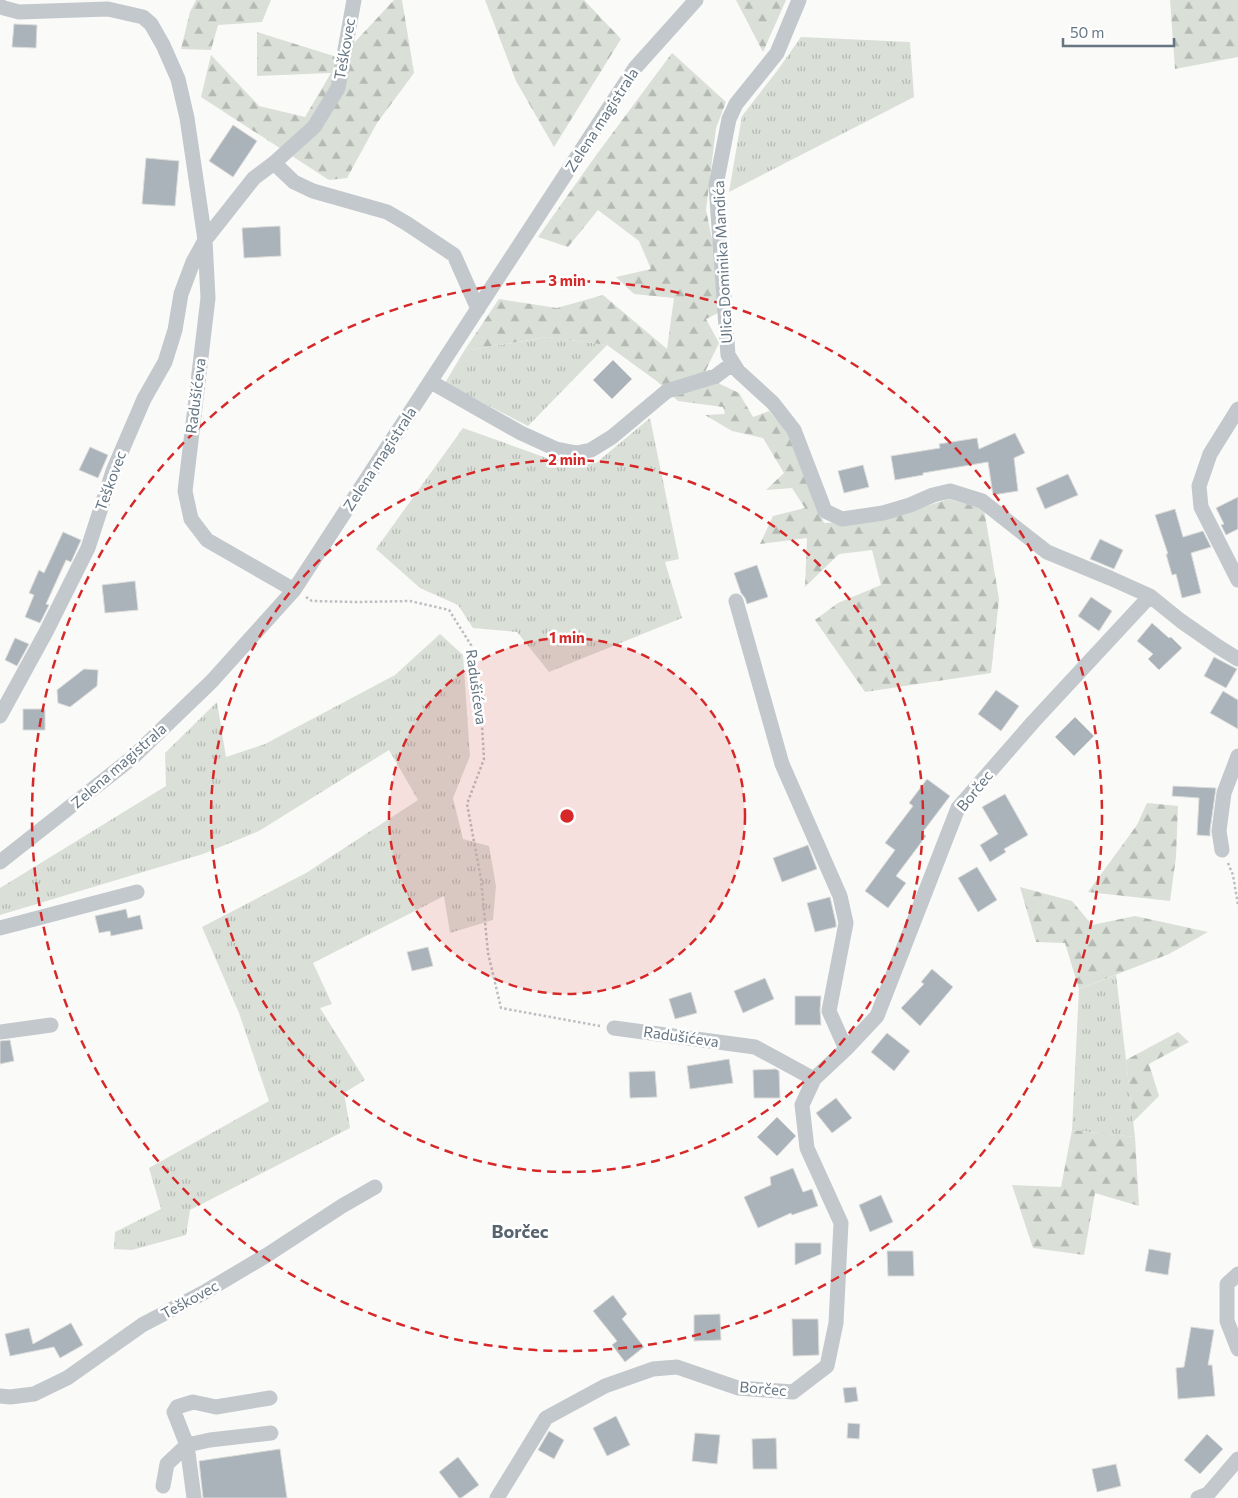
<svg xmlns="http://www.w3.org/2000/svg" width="1238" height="1498" font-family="Commissioner,sans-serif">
  <defs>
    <pattern id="grass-tufts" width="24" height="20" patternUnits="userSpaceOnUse" patternTransform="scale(1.25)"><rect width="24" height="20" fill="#dadfd7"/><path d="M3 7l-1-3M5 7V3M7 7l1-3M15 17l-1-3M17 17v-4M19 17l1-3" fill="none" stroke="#b4b9b4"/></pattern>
    <pattern id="forest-firs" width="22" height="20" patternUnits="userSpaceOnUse" patternTransform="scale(1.25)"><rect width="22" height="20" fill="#dadfd7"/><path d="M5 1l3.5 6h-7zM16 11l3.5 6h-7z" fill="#b4b9b4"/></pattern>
  </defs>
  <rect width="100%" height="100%" fill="#fafaf8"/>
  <path fill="url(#grass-tufts)" d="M801,37l109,5 4,55 -185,95 13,-76 35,-45z
    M548,337l59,8 -79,81 -83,-43 19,-32z
    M650,418l29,141 -14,3 17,56 -133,54 -32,-40 -44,-4 -15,-23 -38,-17 -44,-39 87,-121 106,38 27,-3z
    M440,634l23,21 7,101 -17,42 10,41 26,7 7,40 -3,34 -43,13 -6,-37 -131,67 19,41 -12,4 45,72 -21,13 6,35 -160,82 -4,25 -54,15 -18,-1 1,-17 46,-23 -12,-41 120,-67 -30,-88 -37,-86 104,-54 112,-73 -29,-50 -130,81 -56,23 -203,61v-27l166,-102 -1,-33 52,-51 9,55 39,-13 130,-69z
    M1116,975l19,162 -63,-7 7,-141z"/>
  <path fill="url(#forest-firs)" d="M196,0h75l-9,22 -44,3 -7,25 -30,-1 9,-37z
    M394,0h8l12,73 -37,50 -30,55 -18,2 -128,-83 10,-42 48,51 46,11 26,-44 -74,3v-44l83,26z
    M485,0h99l37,39 -67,108 -38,-66z
    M736,0h50l-23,52z
    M1170,0h68v57l-63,12z
    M672,53l54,49 -10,26 -10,82 10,48 2,55 -12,6 13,24 -16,33 36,17 14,24 16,-6 21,24 34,88 21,-1 65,-11 39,-12 35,10 15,90 -8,74 -126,19 -50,-72 23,-17 43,-18 -9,-35 -33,4 -34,33 2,-49 -47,6 13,-28 32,-8 -13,-20 -26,2 18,-17 -21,-35 -31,-7 -27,-16 20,-1 -2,-7 -45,-6 -20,-19 -51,-37 -60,-8 -83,14 35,-52 58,9 46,-13 64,54 7,-51 -40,-4 -18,-17 35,-8 -12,-28 -41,-31 -30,37 -30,-10 59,-83z
    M1147,803l31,3 -2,51 -6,44 -82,-9 49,-67z
    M1020,887l52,14 20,24 43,-9 73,16 -39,22 -90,35 -14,-46 -29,-1z
    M1178,1032l11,10 -40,22 10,32 -26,26 -7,-62z
    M1072,1130l63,7 4,69 -44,-13 -11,62 -51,-7 -21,-63 49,2z"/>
  <path fill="#aab3b9" stroke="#dcdcda" d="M14,24l23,1 -1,23 -24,-1z
    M233,125l24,16 -24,36 -24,-16z
    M146,158l33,3 -4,45 -33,-2z
    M280,226l1,30 -37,2 -2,-30z
    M613,360l19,19 -20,20 -19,-19z
    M1015,433l10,20 -11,5 4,33 -25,4 -5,-33 -65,11v2l-28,5 -4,-24 49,-8 -1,-4 38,-6 2,11z
    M90,447l18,8 -10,23 -19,-8z
    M863,465l6,22 -25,6 -6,-22z
    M1068,474l10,21 -33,14 -9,-21z
    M1238,497v32l-12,6 -5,-10 3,-1 -8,-16z
    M1175,509l8,28 20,-6 8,16 -20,6 10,40 -19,5 -6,-24 -4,1 -6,-21h2l-13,-39z
    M63,532l18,8 -10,22 -5,-2 -20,44 3,1 -9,18 -15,-6 9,-22 -5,-2 10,-23 5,3z
    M1100,539l23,11 -9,19 -24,-10z
    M757,565l11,32 -21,7 -2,-6 -4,-5 -7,-20z
    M135,581l3,29 -33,3 -3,-28z
    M1091,597l21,14 -13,20 -21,-15z
    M1152,623l17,15 2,-1 11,11 -23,22 -11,-11 5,-5 -16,-13z
    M15,638l14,6 -12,22 -12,-6z
    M1214,657l23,12 -11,19 -22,-12z
    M84,669l14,1 -1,16 -27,21 -12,-4 -1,-13z
    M996,690l23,16 -18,25 -23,-17z
    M1223,691l15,9v29l-28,-16z
    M23,709h22v21h-22z
    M1075,717l19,19 -20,20 -19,-19z
    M927,779l23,17 -28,37 4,3 -30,40 10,7 -18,25 -23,-17 30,-41 -10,-7 28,-37 -4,-3z
    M1173,786l43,2 -6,42v6l-13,-1 2,-37 -27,-2z
    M1005,794l23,41 -24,14 2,3 -16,10 -10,-17 18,-11 -16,-27z
    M808,845l9,24 -35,13 -9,-24z
    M977,867l20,33 -19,12 -20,-34z
    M830,897l6,26v4l-21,5 -8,-29z
    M126,909l2,9 12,-3 3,14 -32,7 -1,-5 -11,2 -4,-17z
    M428,947l5,19 -21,5 -5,-19z
    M932,969l21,18 -33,39 -19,-18 23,-24 -3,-2z
    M765,978l9,21 -31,14 -9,-22z
    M691,992l6,21 -22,6 -6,-20z
    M795,996h26l-1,14 1,15h-26z
    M887,1033l23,18 -16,20 -23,-19z
    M10,1040l4,21 -14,3v-23z
    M729,1059l4,24 -43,6 -3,-23z
    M776,1069l3,2 1,27h-26l-1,-28z
    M655,1071l2,26 -27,1 -1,-26z
    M836,1098l16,20 -20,15 -16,-20z
    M777,1117l19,19 -19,20 -20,-19z
    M793,1168l10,24 9,-3 6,17 -26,9 -1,-2 -33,15 -14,-31 27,-12 -1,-8z
    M881,1195l12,27 -23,10 -11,-27z
    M795,1243h26v11l-26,11z
    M1149,1249l22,4 -3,22 -23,-4z
    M887,1251h26l1,25h-26z
    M613,1295l14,19 -5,5 22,28 -19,15 -13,-17 5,-4 -24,-30z
    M720,1314l1,26 -27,1v-26z
    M792,1319h26l1,36 -26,1z
    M71,1323l12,22 -23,13 -6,-11 -44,9 -5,-22 24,-6 4,16z
    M1191,1327l23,3 -6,35h4l3,31 -37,3 -2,-31 8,-1z
    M856,1387l2,14 -13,2 -2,-15z
    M616,1416l14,29 -23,11 -14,-28z
    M848,1423l12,1 -1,15 -12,-1z
    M549,1431l15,9 -10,19 -16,-9z
    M695,1433l25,2 -3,29 -25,-3z
    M1207,1434l16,15 -23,25 -16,-14z
    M776,1438l1,31h-24l-1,-30z
    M280,1449l7,49h-84l-4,-37z
    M458,1457l21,28 -18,13h-2l-20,-26z
    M1116,1464l5,22 -24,6 -5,-23z"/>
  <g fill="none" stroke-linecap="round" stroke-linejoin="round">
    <path stroke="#bbbfc2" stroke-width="2.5" stroke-dasharray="2.5 2.5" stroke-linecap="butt" d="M306,597l6,4 46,1 52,-1 39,9 22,35 10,64 3,50 -17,45 14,75 7,74 13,55 99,18
      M1228,863l5,12 5,30"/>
    <path stroke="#c3c8cc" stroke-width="15" d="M799,0l-22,53 -41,51 -7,15 -13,66 12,170 10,16 35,32 21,27 31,81 17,8 41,-6 27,-8 23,-10 17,-4 32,10 65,51 63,26 40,18 31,25 36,25 21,13
      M0,6l4,2 15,4 89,-3 35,8 8,7 12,21 15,34 9,39 18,122 -12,22 -12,32 -6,36 -10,32 -21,37 -31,72 -25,77 -42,84 -46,84
      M274,163l20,19 19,9 74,21 19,11 48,32 24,54
      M431,382l90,51 35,16 21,4 14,-3 21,-13 55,-46 49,-15 17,-13
      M1238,409l-28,45 -11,32 2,21 37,73
      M294,590l-87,-50 -16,-21 -6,-28 23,-193 -3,-58 49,-62 20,-15 40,-36 24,-39 16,-88
      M736,601l46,163 58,132 6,27 -17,88 17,38
      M1222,850l-3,-19 5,-38 14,-37
      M0,862l132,-104 80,-77 82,-91 341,-522 61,-68
      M0,928l137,-36
      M614,1028l141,19 59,32
      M0,1032l51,-7
      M1238,1274l-11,10v37l11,28
      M0,1396l10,1 24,-3 33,-16 75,-53 61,-32 64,-38 75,-49 33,-19
      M163,1486l4,-22 20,-19 -13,-33 3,-5 16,-5 23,5 54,-9
      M194,1498l-7,-53 23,-5 61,-7
      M497,1498l49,-80 59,-32 48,-17 24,-2 61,21 55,4 34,-26 9,-43 5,-100 -34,-75 -5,-43 12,-26 32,-30 31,-33 81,-208 76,-87 116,-125
      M1198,1498l10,-4 30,-35"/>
  </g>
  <circle cx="567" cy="816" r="178" fill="#d62828" fill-opacity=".12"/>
  <g fill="none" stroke="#d62828" stroke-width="2.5" stroke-dasharray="9 6">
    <circle cx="567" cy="816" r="178"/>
    <circle cx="567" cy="816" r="356"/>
    <circle cx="567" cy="816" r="535"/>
  </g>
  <g text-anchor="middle" stroke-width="5" stroke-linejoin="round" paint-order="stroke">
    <g font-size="15" fill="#657683" stroke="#fff">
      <text transform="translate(345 49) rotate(-80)" y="5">Teškovec</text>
      <text transform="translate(602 120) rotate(-57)" y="5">Zelena magistrala</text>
      <text transform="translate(723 262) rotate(-93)" y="5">Ulica Dominika Mandića</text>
      <text transform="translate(196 396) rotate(-83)" y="5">Radušićeva</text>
      <text transform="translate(380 459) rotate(-57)" y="5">Zelena magistrala</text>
      <text transform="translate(111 481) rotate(-70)" y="5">Teškovec</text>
      <text transform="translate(476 687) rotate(82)" y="5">Radušićeva</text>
      <text transform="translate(119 766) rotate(-41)" y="5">Zelena magistrala</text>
      <text transform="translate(975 791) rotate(-51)" y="5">Borčec</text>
      <text transform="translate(681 1037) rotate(8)" y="5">Radušićeva</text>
      <text transform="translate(190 1300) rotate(-29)" y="5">Teškovec</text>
      <text transform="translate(763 1389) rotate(5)" y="5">Borčec</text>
    </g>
    <g font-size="18" font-weight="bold" fill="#57646e" stroke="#fff">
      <text x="520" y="1238">Borčec</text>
    </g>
  </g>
  <circle cx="567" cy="816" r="8" fill="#d62828" stroke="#fff" stroke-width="2.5"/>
  <g font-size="15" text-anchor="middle" font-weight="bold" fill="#d62828" stroke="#fff" stroke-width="5" stroke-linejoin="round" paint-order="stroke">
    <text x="567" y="286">3 min</text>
    <text x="567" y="465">2 min</text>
    <text x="567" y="643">1 min</text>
  </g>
  <path d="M1063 38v8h111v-8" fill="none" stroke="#657683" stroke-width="2.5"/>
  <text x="1070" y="38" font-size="15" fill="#657683" stroke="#ffffff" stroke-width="4" paint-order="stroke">50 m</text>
</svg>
